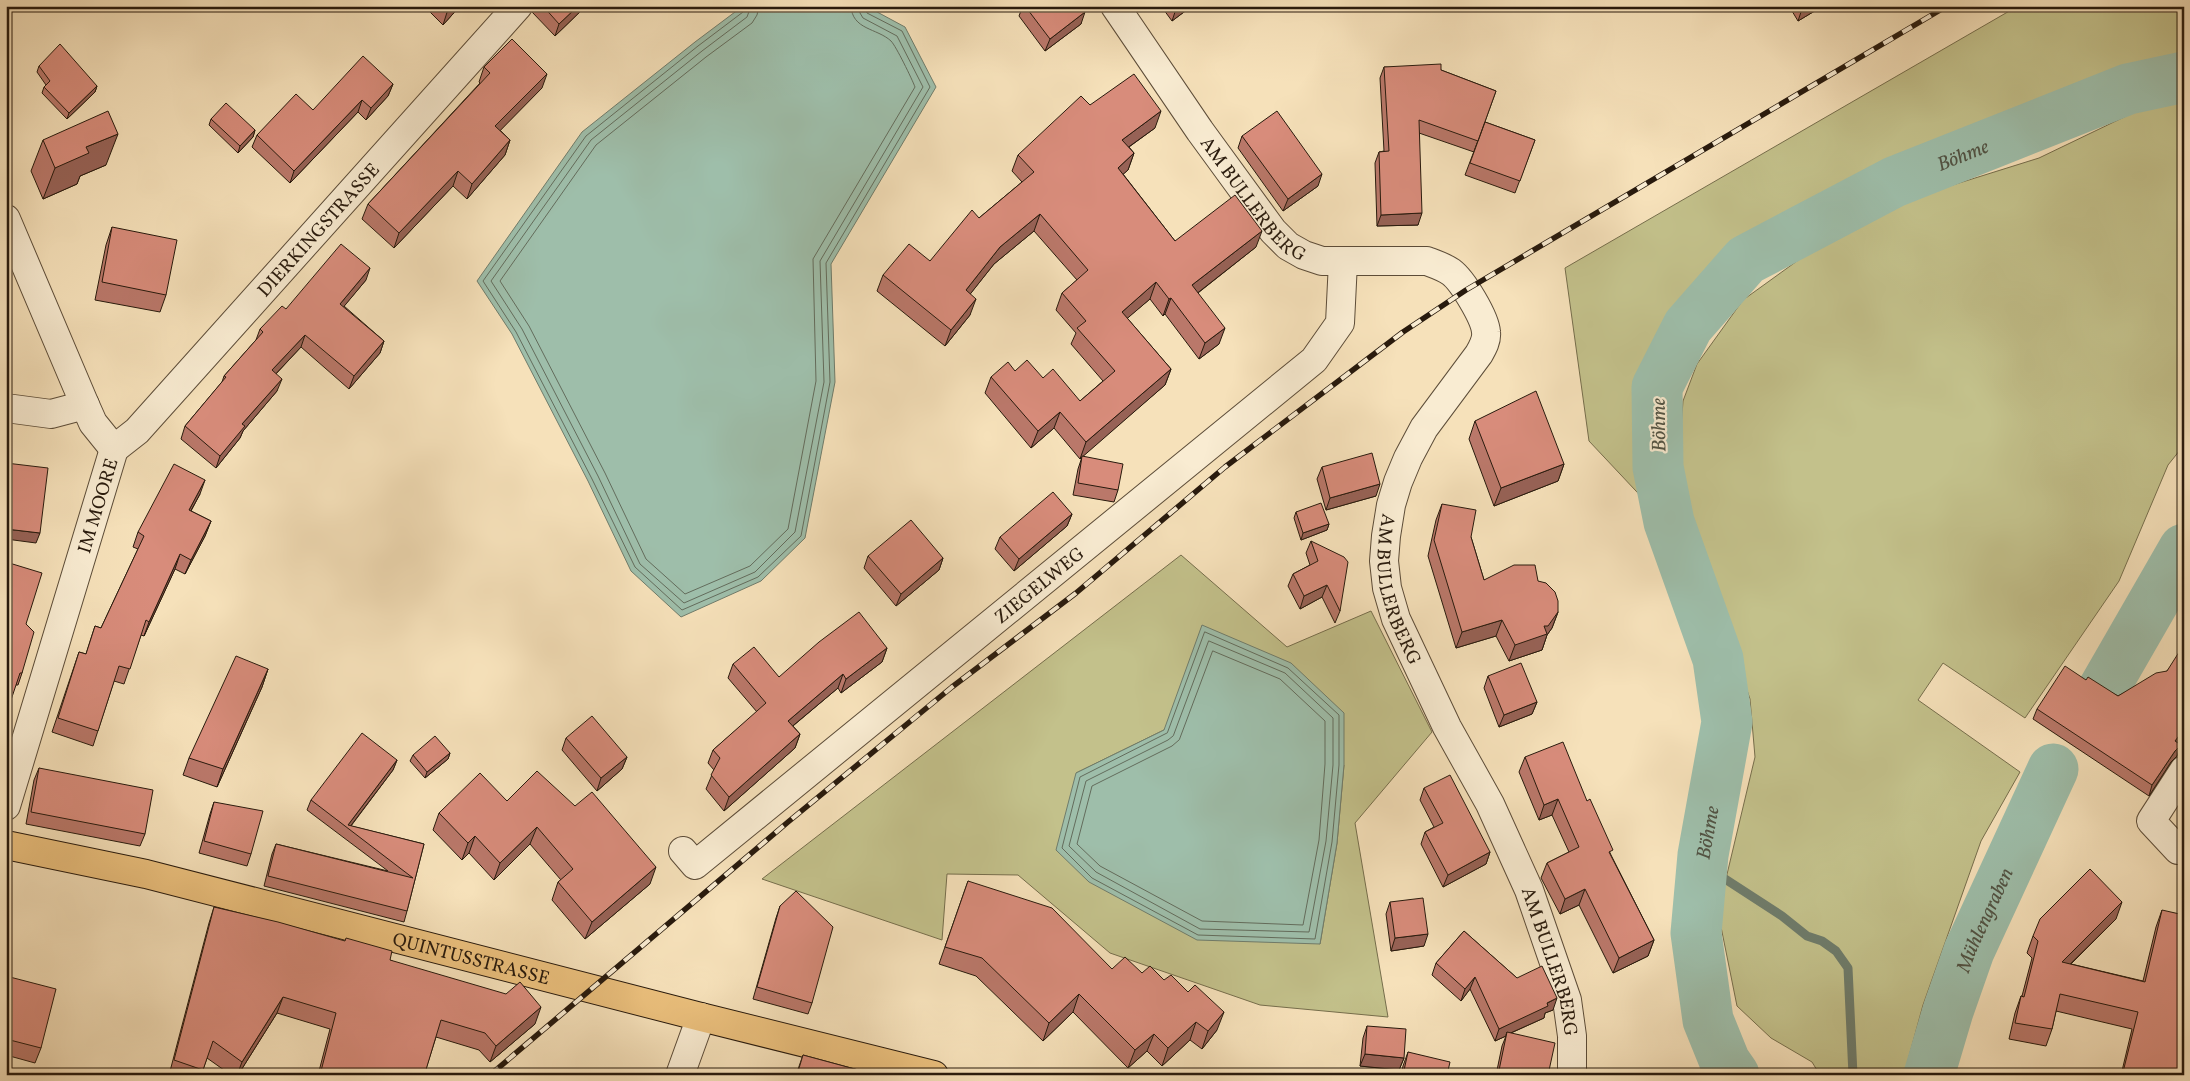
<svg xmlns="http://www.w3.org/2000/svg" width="2190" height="1081" font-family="Vollkorn,serif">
  <rect width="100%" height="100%" fill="#f6e1ba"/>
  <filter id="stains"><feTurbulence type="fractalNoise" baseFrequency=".004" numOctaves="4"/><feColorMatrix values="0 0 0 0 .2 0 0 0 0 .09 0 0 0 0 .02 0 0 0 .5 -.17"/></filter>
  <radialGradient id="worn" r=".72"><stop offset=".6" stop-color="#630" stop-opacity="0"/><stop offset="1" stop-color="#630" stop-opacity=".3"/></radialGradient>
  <path fill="#c3c18b" stroke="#766e4c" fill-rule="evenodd" d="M2018,6h166v52l-58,16 -246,99 -156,82 -60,65 -28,83 15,104 -62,-66 -24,-173z
    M2184,98v347l-16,20 -49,116 -94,137 -82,-55 -25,37 102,72 -39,69 -58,164 -19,70h-84l-8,-13 -41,-24 -34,-32 -19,-94 37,-155 -5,-58 -73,-214 6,-84 14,-37 46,-64 79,-57 86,-44 131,-41 106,-51z
    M1181,555l106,92 84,-36 61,121 -77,91 33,194 -128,-12 -150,-52 -92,-78 -71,-1 -5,66 -180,-61zM1164,730l180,35 -7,78 -17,101 -244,-171z"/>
  <path fill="#9ebeaa" stroke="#6f7c6b" d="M743,6h123l39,21 31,60 -105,177 4,118 -30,156 -44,43 -80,36 -50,-46 -43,-90 -76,-147 -35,-53 105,-149 113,-90z
    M1202,625l89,38 53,50v52l-7,78 -17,101 -123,-4 -108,-58 -33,-32 20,-77 88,-43z"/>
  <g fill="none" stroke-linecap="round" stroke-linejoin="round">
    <path stroke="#636c5c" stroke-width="1" d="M745,6l-2,6 -45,34 -112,90 -103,145 33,51 76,147 43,88 47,43 76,-33 43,-41 29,-154 -4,-119 104,-176 -28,-56 -35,-18 -2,-7
      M751,6l-4,11 -45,34 -111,89 -100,141 31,48 76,147 42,88 44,39 71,-31 40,-40 29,-150 -4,-121 103,-174 -26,-51 -34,-18 -3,-5 -2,-7
      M759,6l-2,9 -5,8 -46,34 -110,88 -96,136 29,45 76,147 41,86 39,35 65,-28 38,-37 28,-148 -3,-122 102,-172c-3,-8 -19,-41 -24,-46 -14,-13 -39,-11 -40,-35
      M1205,632l83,36 51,47v50l-7,77 -17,97 -117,-4 -106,-57 -30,-30 18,-71 87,-44z
      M1209,641l76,32 48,45v47l-7,76 -17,91 -109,-3 -104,-57 -27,-26 17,-65 82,-41 5,-4z
      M1213,651l67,28 45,42v43l-6,76 -16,85 -101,-4 -102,-55 -23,-22 15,-58 80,-40 7,-6z"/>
    <path stroke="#6f7c6b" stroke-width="9" d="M1702,864l80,52 25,20 15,5 14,10 12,17 5,107"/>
    <g stroke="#9ebeaa" stroke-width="51">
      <path d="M2100,695l84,-146"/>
      <path id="s1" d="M1734,1075l-9,-13 -17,-42 -12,-87 7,-78 24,-133 -9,-63 -49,-137 -11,-55 -1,-80 31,-61 58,-66 148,-78 234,-93 56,-12"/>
      <path id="s2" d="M1929,1075l19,-64 21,-60 84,-182"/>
    </g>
    <g stroke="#5c4c38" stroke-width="30">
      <g id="minor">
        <path id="s3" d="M1115,6l85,125 73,100 15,15 16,9 18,6h105c8,3 17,6 24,11 12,9 34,46 35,60 1,8 -3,15 -7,22l-55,74 -16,30 -10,24 -7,23 -5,31 -2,25 3,27 9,31 51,108 43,77 39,86 38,110 5,36v39"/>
        <path d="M6,219l79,186 8,18 21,26"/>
        <path d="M6,408l45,6 34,-9"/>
        <path id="s4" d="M114,449l23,-18 381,-425"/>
        <path id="s5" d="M6,806l108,-357"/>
        <path d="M2178,850l-27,-29 33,-51"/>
        <path id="s6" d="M683,851l12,14 619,-505 26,-37 3,-61"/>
        <path d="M680,1075l21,-58"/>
      </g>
    </g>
    <g stroke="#281a0d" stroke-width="30">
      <g id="primary">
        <path id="s7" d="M6,845l140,29 555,143 233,58"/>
      </g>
    </g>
    <use href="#minor" stroke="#f9ecd2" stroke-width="28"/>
    <use href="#primary" stroke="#ebc07d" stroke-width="28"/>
    <g stroke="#281a0d" stroke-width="5.5">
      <path id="rail" d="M490,1075l298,-253 164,-135 124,-94 149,-126 178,-135 63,-42 481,-284"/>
    </g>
    <use href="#rail" stroke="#f9ecd2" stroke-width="4" stroke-dasharray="11" stroke-linecap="butt"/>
  </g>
  <path fill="#ba786a" stroke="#281a0d" d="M424,6h36l-17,19z
    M534,6h52l-31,30 -23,-24z
    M1021,6h60v18l-36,27 -26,-35 3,-8z
    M1161,6h31l-20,15z
    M1789,6h34l-25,15z
    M39,66l58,20 -2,6 -28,27 -25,-26 2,-6 2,-2 -9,-13z
    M484,67l58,21 -42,42 10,10 -5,15 -38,44 -14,-13 -59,62 -32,-29 6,-15 112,-121 -1,-1z
    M1384,67l57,3 55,21 -22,61 -55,-19 -1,92 -41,1 -2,-63 4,-11 5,-1 -4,-73z
    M393,84l-5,12 -22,24 -8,-8 -68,71 -38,-36 5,-12z
    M1090,105l65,23 -26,19 5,6 -6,17 -5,4 52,67 81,6 -58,46 21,51 -20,15 -34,-45 -2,2 -13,-17 -23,19 44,51 -6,16 -83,71 36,34 -4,12 -41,-7 5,-26 4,-12 -2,2 -26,-31 -23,20 -46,-55 6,-16 24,-6 28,7 37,23 23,-20 -32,-37 5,-11 -20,-23 6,-17 15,-13 -43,-49 -40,33 -24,30v21l-25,31 -68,-55 6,-16 47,-14 49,-43 43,-36 -10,-11 6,-16z
    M211,119l44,11 -2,7 -15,16 -29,-28z
    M1485,122l50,18 -20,53 -50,-18z
    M1242,136l76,50 -35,25 -45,-63z
    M43,140l63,25 -26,11 -3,8 -34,15 -12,-28z
    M112,227l54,68 -6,17 -65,-12 11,-55z
    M366,280l-22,26 40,35 -4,12 -31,36 -48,-42 -25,27 1,17 -34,40 -3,7 -24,30 -35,-29 4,-13 37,-44 2,-6 32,-36 4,-11 26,-20z
    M1475,421l89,43 -6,17 -64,25 -25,-67z
    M1322,467l54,29 -50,14 -9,-31z
    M200,494l-9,17 20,10 -6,15 -20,38 -10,-5 -31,67 -3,-1 -17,49 -10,-3 -21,65 -41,-14 27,-80 7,2 9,-28 6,2 37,-79 -5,-2 5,-15z
    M1442,504l29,33 13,43 54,1 20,31 -6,16 -5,7 -5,15 -33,11 -13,-25 -40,12 -28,-92 8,-36z
    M1296,512l33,12 -2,6 -26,10 -7,-22z
    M1072,514l-5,12 -53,45 -19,-22 5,-12z
    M1311,541l29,70 -5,12 -13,-26 -22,12 -12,-23 5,-12 17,-9 -4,-12z
    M868,556l75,2 -4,12 -43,36 -32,-38z
    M26,624l-4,49 -4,12h-2z
    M887,648l-5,14 -41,31 -3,-5 -45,38 7,8 -5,14 -71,63 -18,-22 8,-19 -6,-7 5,-13 44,-38 -29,-34 5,-14 46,13z
    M2184,650v84l-6,9 3,2 -4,11 -6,6 -22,34 -116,-77 4,-10 49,-29 32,16 49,-25z
    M268,669l-6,18 -45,100 -34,-12 6,-17z
    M1488,676l49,26 -5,12 -33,13 -15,-39z
    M566,738l61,19 -5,12 -25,22 -35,-41z
    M450,753l-2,6 -23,19 -15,-17 3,-6z
    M1525,757l62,44 24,54 43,85 -6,16 -35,17 -34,-68 -19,9 -19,-36 6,-15 22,-11 -17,-37 -13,5 -20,-48z
    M397,760l-4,10 -42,56 73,18 -17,67 -3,11 -140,-36 8,-32 4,-10 112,27 -81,-61 4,-10z
    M39,768l106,66 -5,12 -114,-22 8,-44z
    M1424,788l66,64 -4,12 -43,23 -22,-43 4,-12 9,-5 -14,-27z
    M507,801l143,83 -65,55 -33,-39 6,-18 3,-2 -31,-36 -36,36 -25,-27 -7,7 -29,-30 6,-17z
    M214,802l37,52 -4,12 -48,-13 11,-39z
    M968,881l144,88 30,4 22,7 53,50 -15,19 -12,-9 -28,26 -15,-15 -19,17 -55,-56 -30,29 -67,-65 -37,-12z
    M1390,902l34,44 -33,5 -5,-37z
    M780,906l32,97 -4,11 -55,-15 23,-81z
    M214,907l176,53 145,64 -45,38 -11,-12 -43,-13 -12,38h-106l12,-46 -53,-16 -39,62h-7l-24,-17 -6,17h-32l40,-152z
    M2162,910l22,165h-63l11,-46 -76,-18 -4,18 -6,17 -37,-7 6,-26 6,-17h1l10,-38 -5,-5 6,-17 83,-17 -45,45 72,17 13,-54z
    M1464,931l89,79 -8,3 -1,5 -33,15 37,42h-52l6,-29 4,-10 -11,5 -25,-52 -9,12 -29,-26 4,-12z
    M6,976l35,72 -6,15 -29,-8z
    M1367,1026l37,32 -5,12 -39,-4 3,-28z
    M1408,1052l39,23h-46l2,-9z
    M803,1055l74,20h-81z"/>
  <path fill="#976256" stroke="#281a0d" d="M449,6h11l-17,19z
    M578,6h8l-31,30 4,-12z
    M1180,6h12l-20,15 4,-12z
    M1803,6h20l-25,15z
    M1085,12l-4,12 -36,27 5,-12z
    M547,74l-5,14 -52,53 5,-15z
    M393,84l-5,12 -22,24 5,-12z
    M97,86l-2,6 -28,27 2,-6z
    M362,100l-4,12 -68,71 4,-12z
    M1161,111l-6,17 -39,28 6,-16z
    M255,130l-2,7 -15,16 2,-7z
    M118,134l-12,31 -26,11 -3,8 -34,15 12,-31 31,-21z
    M510,140l-5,15 -38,44 5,-15z
    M1134,153l-6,17 -16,14 6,-16z
    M458,171l-5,15 -59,62 5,-15z
    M1322,174l-4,12 -35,25 5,-12z
    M1422,213l-4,12 -41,1 4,-11z
    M1040,214l-6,17 -40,33 -34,43 6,-17 34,-43z
    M1262,231l-6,16 -70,55 6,-17z
    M370,268l-4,12 -30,36 4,-12z
    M1156,282l-6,17 -34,29 6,-16z
    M1171,298l-6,16 -2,2 6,-17z
    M976,299l-6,16 -25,31 6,-16z
    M1225,328l-6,16 -20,15 6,-16z
    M305,335l-4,12 -33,35 4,-12z
    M384,341l-4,12 -31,36 5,-13z
    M1171,369l-6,16 -85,74 6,-17z
    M282,379l-5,12 -34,40 -3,7 -24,30 4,-12 22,-32z
    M1060,412l-6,16 -23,20 7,-17z
    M1564,464l-6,17 -64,25 7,-18z
    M205,480l-5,14 -17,31 6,-15z
    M1380,484l-4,12 -50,14 4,-12z
    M1072,514l-5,12 -53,45 5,-12z
    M211,521l-6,15 -20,38 6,-14z
    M1329,524l-2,6 -26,10 2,-7z
    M6,529l34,4 -4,10 -30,-4z
    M180,554l-5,15 -31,67 5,-14z
    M943,558l-4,12 -43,36 5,-12z
    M1327,585l-5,12 -22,12 4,-13z
    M1558,612l-6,16 -5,7 -5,15 -33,11 6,-16 29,-19z
    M1502,620l-6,16 -40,12 6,-16z
    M887,648l-5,14 -41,31 5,-14z
    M268,669l-6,18 -45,100 6,-18z
    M843,674l-5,14 -55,46 5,-13z
    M1537,702l-5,12 -33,13 5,-12z
    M2184,729v5l-13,18 4,-11z
    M800,734l-5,14 -71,63 5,-14z
    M2181,745l-4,11 -6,6 -22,34 3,-11 23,-34z
    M450,753l-2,6 -23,19 2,-6z
    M627,757l-5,12 -25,22 4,-13z
    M397,760l-4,10 -44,58 -1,-3z
    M1558,799l-6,16 -13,5 5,-15z
    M537,827l-7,17 -36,36 6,-17z
    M475,836l-6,17 -7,7 6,-17z
    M1490,852l-4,12 -43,23 5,-12z
    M656,867l-6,17 -65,55 7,-17z
    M1585,889l-6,16 -19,9 5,-15z
    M2122,902l-6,17 -60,59 6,-16z
    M1428,934l-4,12 -33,5 4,-13z
    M1654,940l-6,16 -35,17 6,-15z
    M1475,977l-5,12 -9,12 4,-12z
    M1079,994l-6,18 -30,29 6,-18z
    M283,997l-6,16 -39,62h-1l5,-13z
    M1557,998l-4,12 -8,3 -1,5 -38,17 1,-3 -1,4 -11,5 4,-12z
    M541,1007l-6,17 -45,38 6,-16z
    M1224,1012l-7,18 -15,19 6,-18z
    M1196,1022l-6,18 -28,26 6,-18z
    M1154,1034l-7,17 -19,17 7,-18z
    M1365,1054l39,4 -5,12 -39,-4z"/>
  <path fill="#d88c7b" stroke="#281a0d" d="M543,6h35l-19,18z
    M1025,6h56l4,6 -35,27z
    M1174,6h6l-4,3z
    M512,39l35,35 -52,52 15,14 -38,44 -14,-13 -59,62 -31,-29 122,-131 -6,-6z
    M60,44l37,42 -28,27 -25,-26 6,-6 -11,-15z
    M363,56l30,28 -22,24 -9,-8 -68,71 -37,-36 39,-41 17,16z
    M1441,64v6l55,21 -18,50 -59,-21 3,93 -41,2 -2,-63 10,-1 -5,-84z
    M1134,74l27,37 -39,29 12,13 -16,15 57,73 60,-46 27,36 -70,54 33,43 -20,15 -34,-45 -2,1 -13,-17 -34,30 49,57 -85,73 -26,-30 -22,19 -47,-54 17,-15 7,9 12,-11 16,18 10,-9 27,32 35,-30 -38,-43 9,-7 -24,-28 26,-23 -48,-56 -40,33 -34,43 10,9 -25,31 -68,-55 26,-31 21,17 42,-51 7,8 55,-46 -16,-17 63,-59 9,9z
    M226,103l29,27 -15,16 -29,-27z
    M108,111l10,23 -32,13 3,6 -34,15 -12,-28z
    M1277,111l45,63 -34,25 -46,-63z
    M1485,122l50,18 -15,41 -50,-18z
    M112,227l65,13 -11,55 -64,-13z
    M341,244l29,24 -30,36 44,37 -30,35 -49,-41 -33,35 10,9 -40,45 3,2 -25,30 -35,-30 41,-49 -2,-1 39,-44 -3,-3 22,-23 4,3z
    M1536,391l28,73 -63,24 -26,-67z
    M1372,453l8,31 -50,14 -8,-31z
    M1082,456l41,8 -5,26 -40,-7z
    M6,463l42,5 -8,65 -34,-4z
    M174,464l31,16 -16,30 22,11 -20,39 -11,-6 -31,68 -3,-2 -16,49 -11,-3 -21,65 -40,-13 21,-66 7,2 9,-28 6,2 43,-92 -6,-4z
    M1053,492l19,22 -53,45 -19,-22z
    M1321,503l8,21 -26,9 -7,-21z
    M1442,504l34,6 -5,27 13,43 30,-15h21l3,16 8,2 9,9 3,9v11l-10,14h-4l3,8 -32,11 -13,-25 -40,12 -28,-92z
    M911,520l32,38 -42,36 -33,-38z
    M1311,541l33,16 4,5 -8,49 -13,-26 -23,11 -11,-22 25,-13z
    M6,562l36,11 -16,51 8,8 -12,41h-2l-14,42z
    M859,612l28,36 -41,31 -3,-5 -55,47 12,13 -71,63 -18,-22 9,-17 -7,-8 53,-47 -33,-39 21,-17 25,30 40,-35z
    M2181,649l3,1v79l-9,12 6,4 -6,6 -23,34 -115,-76 28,-43 21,14 2,-3 30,19 38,-23 11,-2z
    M236,656l32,13 -45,100 -34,-11z
    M1521,663l16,39 -33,13 -16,-39z
    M592,716l35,41 -26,21 -35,-40z
    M362,733l35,27 -49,65 76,19 -17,67 -139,-35 8,-32 137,34 -102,-78z
    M435,736l15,17 -23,19 -14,-17z
    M1563,742l24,59 3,-2 23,51 -4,2 45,88 -35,18 -34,-69 -20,10 -18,-36 32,-16 -21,-48 -14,6 -19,-48z
    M39,768l114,22 -8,44 -114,-22z
    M537,771l38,35 17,-14 64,75 -64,55 -34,-40 15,-13 -36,-42 -37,36 -25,-27 -7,7 -29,-30 41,-40 27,28z
    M1450,775l40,77 -42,23 -23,-43 18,-9 -19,-35z
    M214,802l49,9 -12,43 -47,-13z
    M2090,869l32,33 -60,60 83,20 17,-72 22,5v160h-41l-20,-3 15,-60 -78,-18 -8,35 -37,-6 6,-27 3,1 14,-56 -5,-5 7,-17z
    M968,881l84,27 60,61 13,-12 17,16 8,-7 14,14 7,-5 17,17 7,-7 29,27 -16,19 -12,-9 -28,26 -14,-14 -19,16 -56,-56 -30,29 -67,-65 -37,-11z
    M796,891l37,36 -21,76 -55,-16 23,-81z
    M1423,898l5,36 -33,4 -5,-36z
    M214,907l64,15 67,19 1,-3 46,13 -2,9 116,34 14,-12 21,25 -45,39 -11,-13 -44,-13 -16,53 -4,2h-65l-11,-3 -1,3h-9l-14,-4 15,-58 -53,-16 -41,65 -29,-21 -10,29 -29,-10z
    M1464,931l53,47 25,-12 15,32 -10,5 1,3 -49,23 -24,-52 -10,12 -29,-26z
    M6,976l50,13 -15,59 -35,-9z
    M1367,1026l39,3 -2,29 -39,-4z
    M1507,1032l48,11 -7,32h-50z
    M1408,1052l42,10 -3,13h-44z
    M803,1055l74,20h-80z
    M743,1070l11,5h-14z"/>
  <g text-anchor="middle" stroke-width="4.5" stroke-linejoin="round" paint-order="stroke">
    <g font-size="19" fill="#281a0d" stroke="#f9ecd2">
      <text dy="7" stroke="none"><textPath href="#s3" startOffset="238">AM BULLERBERG</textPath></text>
      <text dy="7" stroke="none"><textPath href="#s4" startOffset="300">DIERKINGSTRASSE</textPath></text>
      <text dy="7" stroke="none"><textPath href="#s5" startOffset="314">IM MOORE</textPath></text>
      <text dy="7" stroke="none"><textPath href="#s6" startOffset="462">ZIEGELWEG</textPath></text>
      <text dy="7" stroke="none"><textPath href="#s3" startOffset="822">AM BULLERBERG</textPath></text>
      <text dy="7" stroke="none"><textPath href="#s7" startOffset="479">QUINTUSSTRASSE</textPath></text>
      <text dy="7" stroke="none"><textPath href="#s3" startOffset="1228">AM BULLERBERG</textPath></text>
    </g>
    <g font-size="20" font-style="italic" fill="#515344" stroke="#f9ecd2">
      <text dy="7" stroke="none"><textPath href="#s1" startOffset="1105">Böhme</textPath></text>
      <text transform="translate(1658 425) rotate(-91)" y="7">Böhme</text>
      <text dy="7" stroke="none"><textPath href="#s1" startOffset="250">Böhme</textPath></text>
      <text dy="7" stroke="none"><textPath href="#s2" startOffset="165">Mühlengraben</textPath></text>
    </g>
  </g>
  <rect width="2190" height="1081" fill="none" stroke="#f6e1ba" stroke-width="25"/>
  <rect x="8" y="8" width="2175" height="1066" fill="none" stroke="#281a0d" stroke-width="2.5"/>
  <rect x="12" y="12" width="2165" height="1056" fill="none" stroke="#281a0d"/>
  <rect width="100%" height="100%" filter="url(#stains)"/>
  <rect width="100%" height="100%" fill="url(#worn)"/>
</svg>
